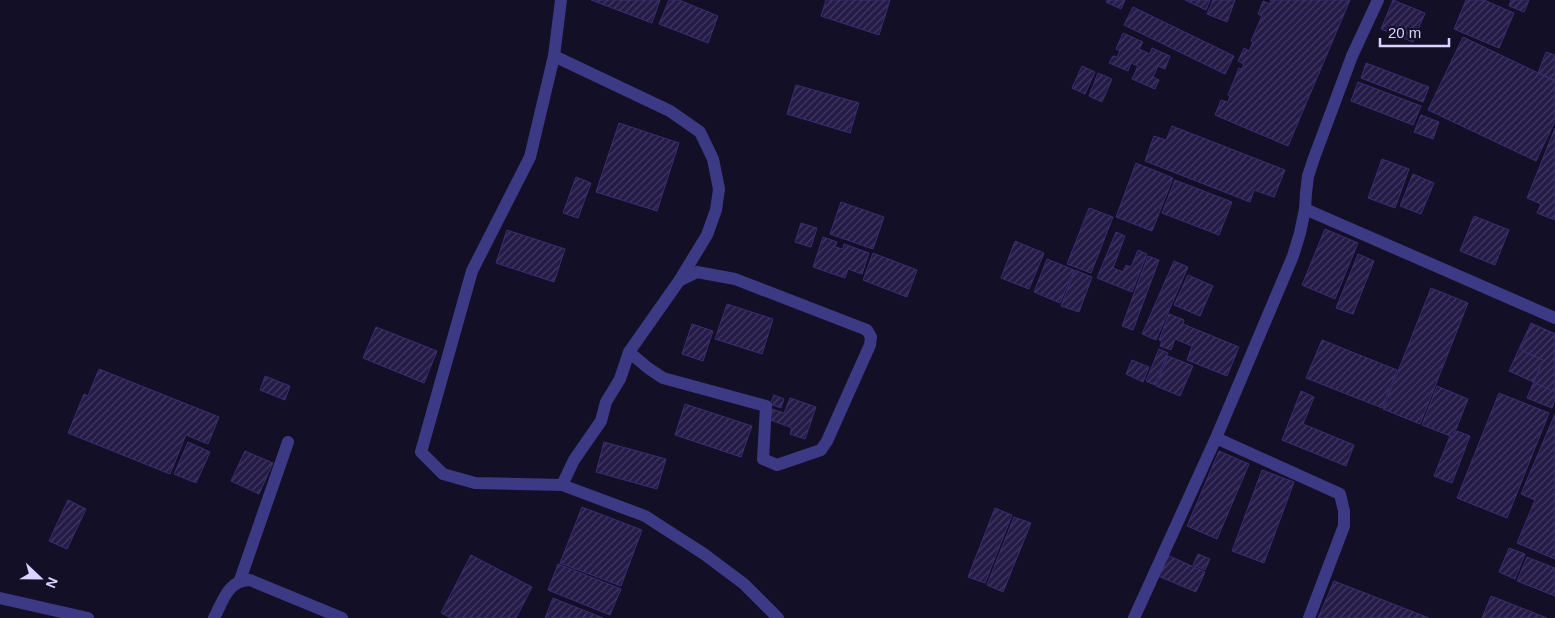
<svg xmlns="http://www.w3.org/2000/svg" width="1555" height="618" font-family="Arial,sans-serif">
  <defs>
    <pattern id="building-hatch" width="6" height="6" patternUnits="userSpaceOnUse" patternTransform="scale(1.25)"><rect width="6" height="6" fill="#241b47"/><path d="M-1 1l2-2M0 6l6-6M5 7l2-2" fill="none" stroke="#433b63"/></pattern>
  </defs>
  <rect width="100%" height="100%" fill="#130f26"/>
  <path fill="url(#building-hatch)" stroke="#3b2d73" d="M591,0h69l-8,23z
    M669,0h10l39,16 -10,27 -49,-19z
    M826,0h64l-11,35 -58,-19z
    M1107,0h18l-4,9 -15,-7z
    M1185,0h25l-4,10z
    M1213,0h22l-8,22 -20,-8z
    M1271,0h79l-62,146 -73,-31 6,-15 7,2 2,-6 -2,-1 11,-27 3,1 2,-5 -6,-3 6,-13 5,3 4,-9 -2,-1 11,-25 -4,-2 5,-13 7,3z
    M1393,0l32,13 -12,29 -32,-13z
    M1466,0h18l30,13 -15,35 -45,-19z
    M1511,0h18l-5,12 -15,-6z
    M1133,7l101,49 -9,18 -101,-49z
    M1123,33l20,9 -4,7 11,5 2,-6 18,8 -5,13 -7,-3 -5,11 6,3 -4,9 -23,-10 6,-13 -7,-3 -3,8 -19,-8 4,-7 4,1 3,-6 -4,-2z
    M1463,37l92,44v40l-19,40 -108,-51z
    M1546,52l9,3v25l-17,-7z
    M1366,63l63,24 -6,15 -62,-24z
    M1082,66l13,6 -10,22 -13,-6z
    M1098,73l14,6 -10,23 -13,-6z
    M1358,82l63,24 -8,19 -62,-24z
    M796,85l63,18 -9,30 -63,-19z
    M1421,115l18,7 -6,17 -19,-7z
    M619,123l60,20 -22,68 -61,-19z
    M1172,126l113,44 -11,27 -20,-7 -4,12 -105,-41 9,-25 12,4z
    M1555,128v92l-18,-7 4,-9 -14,-6z
    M1382,159l27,10 -14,39 -27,-10z
    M1136,163l37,15 -21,53 -36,-14z
    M1413,174l21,9 -13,31 -21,-8z
    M576,177l15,6 -13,35 -15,-5z
    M1175,180l57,22 -13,33 -57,-22z
    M841,202l43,15 -11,32 -43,-15z
    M1089,208l24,9 -22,56 -24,-9z
    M1474,216l35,14 -14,35 -35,-14z
    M801,223l16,5 -6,19 -16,-5z
    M1325,229l33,14 -23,56 -33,-14z
    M507,230l58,19 -11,33 -58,-19z
    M1116,232l9,4 -12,32 10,4 3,-7 5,2 7,-17 9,4 -15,38 -35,-14z
    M823,237l14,5 -2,5 8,2 1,-5 25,9 -7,21 -14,-5 -3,9 -32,-11z
    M1015,241l29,12 -15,36 -28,-11z
    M873,253l44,17 -10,27 -44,-17z
    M1358,254l16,7 -21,53 -17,-6z
    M1148,256l11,4 -26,70 -11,-4z
    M1047,259l27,11 -14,33 -26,-11z
    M1174,261l14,6 -32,73 -14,-6z
    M1075,270l17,7 -13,35 -18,-6z
    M1188,275l25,11 -13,30 -26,-11z
    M1431,288l37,15 -48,121 -37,-15z
    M727,304l46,15 -11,35 -47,-15z
    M1169,314l15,6 -1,4 56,23 -12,29 -40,-16 5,-14 -17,-7 -4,11 -11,-4 2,-5 -3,-1z
    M1531,323l24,11v58l-46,-21z
    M692,324l21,7 -10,30 -21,-7z
    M1532,324l23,10v66l-3,8 -25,-10 16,-38 -22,-10z
    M376,327l61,24 -13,32 -61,-25z
    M1322,340l75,30 -15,38 -76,-30z
    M1159,349l9,4 -13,32 -9,-4z
    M1168,356l25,10 -13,30 -24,-10z
    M1132,360l17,7 -6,15 -17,-8z
    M99,369l120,48 -11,27 -22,-9 -16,39 -102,-41 16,-39 4,2z
    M265,376l25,10 -5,14 -25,-10z
    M1437,386l31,13 -15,38 -31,-12z
    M1301,391l13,6 -11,27 51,21 -8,21 -64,-26z
    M1499,393l50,20 -42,105 -50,-20z
    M774,395l10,4 -3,9 -11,-4z
    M790,398l26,9 -11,32 -15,-5 2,-6 -24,-9 4,-10 12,4z
    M685,404l67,22 -11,31 -66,-22z
    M1555,414v145l-38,-16 18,-43 -14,-6z
    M1457,431l13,5 -18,47 -18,-7 16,-40 4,1z
    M188,442l22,10 -14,31 -22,-9z
    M604,442l62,17 -9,30 -61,-17z
    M245,451l28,12 -14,31 -28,-13z
    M1219,451l30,13 -32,75 -30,-13z
    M1262,470l32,12 -30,81 -32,-12z
    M68,500l18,9 -19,40 -18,-8z
    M582,507l60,23 -21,56 -61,-23z
    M995,508l17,7 -27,68 -17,-6z
    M1014,517l17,6 -28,69 -16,-7z
    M1509,548l16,6 -10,25 -16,-7z
    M1198,554l12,5 -5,11 -12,-5z
    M471,555l61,32 -16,31h-65l-10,-5z
    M1167,555l38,17 -9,20 -38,-16z
    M1527,557l28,11v28l-38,-15z
    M558,564l63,25 -11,26 -62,-25z
    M1334,581l95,37h-111z
    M1491,596l56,22h-65z
    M553,598l50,20h-58z"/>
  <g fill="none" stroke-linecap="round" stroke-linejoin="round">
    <path stroke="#3d3a85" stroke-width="12" d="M240,580l48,-138"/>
    <path stroke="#3d3a85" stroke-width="12" d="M561,0l-7,56 -24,101 -58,114 -51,181 22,22 32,9 87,2 83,31 59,38 40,30 34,34
      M1378,0l-26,56 -38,102 -6,18 -2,17 -1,16 250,109
      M554,56l116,55 30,21 13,27 6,30 -3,21 -9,25 -28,46
      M1305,209l-5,24 -7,23 -77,182 124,56 4,17v15l-35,92
      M562,485l12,-25 27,-39 5,-19 14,-23 9,-27 19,16 15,10 103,28 -3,53 14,6 44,-15 6,-9 43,-96 1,-8 -4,-7 -132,-51 -38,-7 -18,9 -50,71
      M0,598l88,20
      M214,618c9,-17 14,-38 36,-38l92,38
      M1134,618l82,-180"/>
  </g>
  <g transform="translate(40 578) rotate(112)" stroke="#130f26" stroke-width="4" paint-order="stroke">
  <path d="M0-4L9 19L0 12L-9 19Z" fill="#d9d4ff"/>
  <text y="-8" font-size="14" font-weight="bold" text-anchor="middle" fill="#d9d4ff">N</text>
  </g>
  <path d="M1380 38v8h69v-8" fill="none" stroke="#d9d4ff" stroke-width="2.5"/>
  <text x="1388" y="38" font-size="15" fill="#d9d4ff" stroke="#130f26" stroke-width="4" paint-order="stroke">20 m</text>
</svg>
